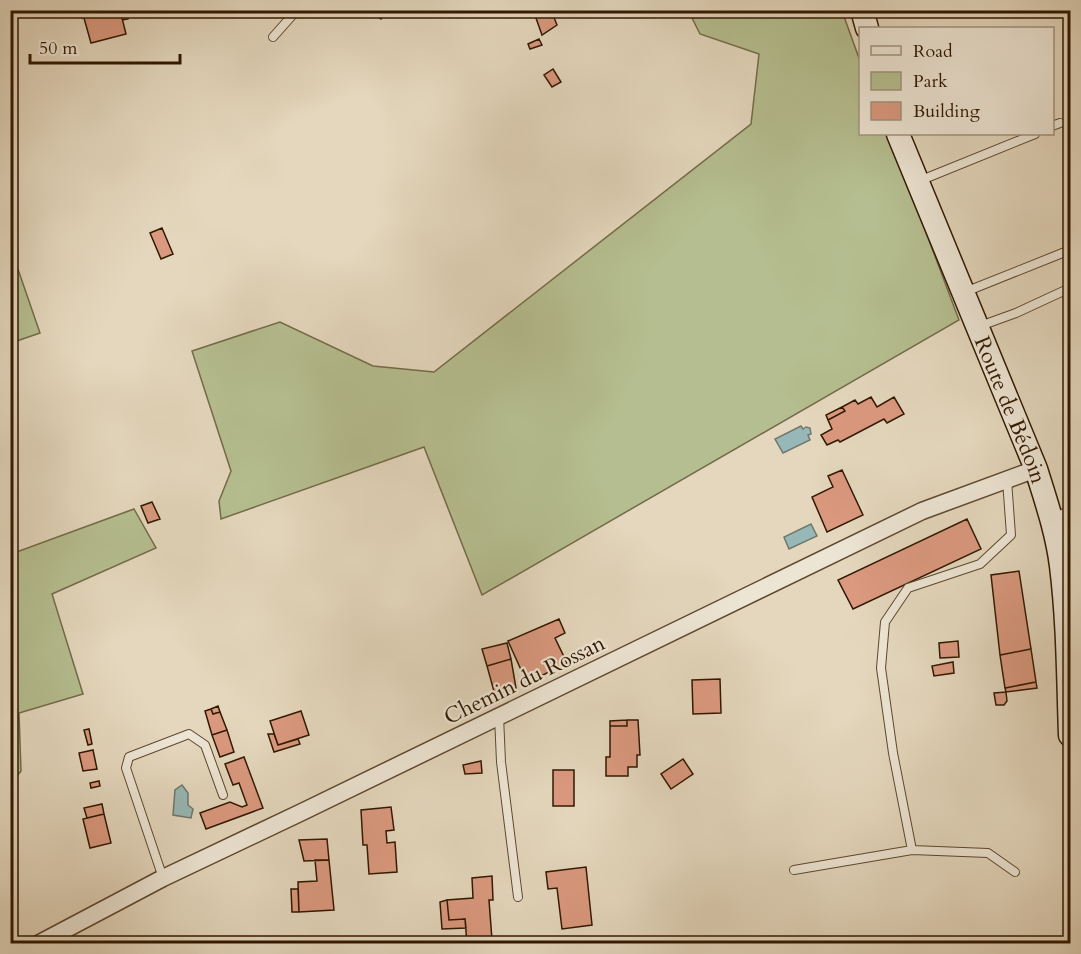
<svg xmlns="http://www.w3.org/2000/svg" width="1081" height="954" font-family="Cardo,serif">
  <rect width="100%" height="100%" fill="#e4d7bd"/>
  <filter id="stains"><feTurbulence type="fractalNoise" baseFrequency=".00333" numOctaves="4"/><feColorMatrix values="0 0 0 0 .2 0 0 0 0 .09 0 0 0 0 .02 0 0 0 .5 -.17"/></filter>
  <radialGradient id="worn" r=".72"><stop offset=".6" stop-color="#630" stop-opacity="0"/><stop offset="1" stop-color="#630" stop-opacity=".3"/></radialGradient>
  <path fill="#b5be90" stroke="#736b48" stroke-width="1.5" d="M688,10l154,1 18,50v73h29l70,186 -477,275 -58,-148 -203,72 -2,-18 12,-30 -39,-120 88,-29 93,44 61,6 317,-248 8,-70 -59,-20z
    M11,249l29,84 -29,10h-1z
    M134,509l22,39 -104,46 31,100 -64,19 2,58 -10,13v-230z"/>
  <path fill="#97b8b7" stroke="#6e786e" stroke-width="1.5" d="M801,426l2,3 3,-2 4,1 1,6 -3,1 2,5 -27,13 -8,-14z
    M811,524l6,12 -28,13 -5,-12z
    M182,785l6,8v12l5,4 -2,9 -18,-3 2,-25z"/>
  <path fill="#db997f" stroke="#311800" stroke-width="1.5" d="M77,10h43l6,24 -35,9 -7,-25h-2l-1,-4 -3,1z
    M120,10h6l2,9 -5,1z
    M368,10h19l-6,9z
    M547,10h4l6,15 -15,10 -6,-17z
    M539,39l3,6 -12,4 -2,-5z
    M553,69l8,13 -9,5 -8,-12z
    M162,228l11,26 -12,5 -11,-26z
    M871,397l6,10 17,-10 10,17 -17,9 -3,-4 -44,23 -2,-2 -11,5 -6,-10 11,-6 -4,-9 17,-9 -3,-4 13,-7 3,4z
    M842,407l3,4 -17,9 -2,-5z
    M842,470l21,45 -36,17 -15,-35 21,-10 -5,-11z
    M152,502l8,17 -12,4 -7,-17z
    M967,519l14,30 -128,60 -15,-29z
    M1019,571l12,78 -31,6 -9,-80z
    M559,619l6,14 -10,5 12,25 -40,20 -19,-42z
    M958,641l1,16 -19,1 -1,-15z
    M507,643l4,16 -24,7 -5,-17z
    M1031,649l5,33 -31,6 -5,-33z
    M511,659l5,29 -21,7 -8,-29z
    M953,662l1,11 -20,3 -2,-10z
    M720,679l1,34 -28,1 -1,-34z
    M1036,682l1,6 -31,4 -1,-4z
    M1006,692l1,9 -3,4h-8l-2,-12z
    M218,706l2,6 -7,2 -2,-5z
    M211,709l2,5 7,-2 7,18 -15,5 -7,-24z
    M301,711l8,24 -31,10 -8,-24z
    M627,720h11l2,35h-3v12h-9v9h-22v-19h4v-31h17z
    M627,720v6h-17v-5z
    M89,729l3,15 -4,1 -4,-15z
    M227,730l7,22 -14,5 -8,-22z
    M268,734h6l4,11 20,-6 2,5 -26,8z
    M93,750l4,19 -14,2 -4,-18z
    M244,757l19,51 -57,21 -6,-16 30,-11 12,5 5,-2 -8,-22 -6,2 -8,-21z
    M683,759l10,15 -22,15 -10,-15z
    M481,761l1,12 -17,1 -2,-9z
    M553,770h21v36h-21z
    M99,781l1,5 -9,2 -1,-5z
    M102,804l2,10 -17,4 -3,-10z
    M391,807l3,23 -8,1 1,12 8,-1 2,30 -28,2 -2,-29h-4l-2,-35z
    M104,814l7,29 -21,5 -7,-29z
    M327,839l2,21 -25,1 -5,-21z
    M315,860h14l5,50 -35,2 -1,-30 19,-1z
    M586,867l6,58 -30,4 -5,-41 -9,1 -2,-17z
    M492,876l1,24h-4l3,40 11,-2v6h-36l-2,-25 -16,1 -2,-20 26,-2 -1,-20z
    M291,889h7l1,23h-7z
    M447,900l2,20 16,-1 1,9 -24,1 -2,-27z
    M988,938l1,6 -42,-1z"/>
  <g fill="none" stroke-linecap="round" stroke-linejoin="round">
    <g stroke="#5e482f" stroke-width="10">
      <path id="lane" d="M273,37l24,-27
        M1052,126l8,-3
        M919,181l116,-47
        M965,292l105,-42
        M980,326l36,-13 54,-25
        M1052,519l14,-7 4,8
        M499,716l2,46 17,135
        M912,850l-19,-97 -12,-85 4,-46 23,-34 72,-24 31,-29 -4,-55
        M794,870l118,-20 76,3 27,19
        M163,878l-37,-110 3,-11 60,-23 16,11 18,50"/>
    </g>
    <g stroke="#5e482f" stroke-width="19">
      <path id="street" d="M38,944l125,-66 139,-66 620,-301 114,-42"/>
    </g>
    <g stroke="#311800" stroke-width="25">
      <g id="secondary">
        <path d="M862,10l5,18"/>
        <path id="s1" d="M898,134l138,335c10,32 21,64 25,97 7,56 7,113 9,169"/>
      </g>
    </g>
    <use href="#lane" stroke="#ede5d4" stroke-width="8"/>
    <use href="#street" stroke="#ede5d4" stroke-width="16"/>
    <use href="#secondary" stroke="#ede5d4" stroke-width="22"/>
  </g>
  <g text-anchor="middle" stroke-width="4.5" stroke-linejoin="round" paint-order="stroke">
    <g font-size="22" fill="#311800" stroke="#ede5d4">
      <text dy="8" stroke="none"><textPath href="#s1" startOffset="298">Route de Bédoin</textPath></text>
      <text transform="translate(524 679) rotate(-26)" y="8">Chemin du Rossan</text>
    </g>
  </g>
  <rect width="1081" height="954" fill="none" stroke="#e4d7bd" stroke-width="36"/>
  <rect x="12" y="12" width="1057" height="930" fill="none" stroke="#311800" stroke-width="3"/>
  <rect x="18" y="18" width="1045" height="918" fill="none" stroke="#311800" stroke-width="1.5"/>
  <rect x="859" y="27" width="195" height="108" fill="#ede5d4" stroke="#a2937f" stroke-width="1.5"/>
  <rect x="871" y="46" width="30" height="9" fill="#ede5d4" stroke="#a2937f" stroke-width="1.5"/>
  <text x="913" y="57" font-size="18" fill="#311800">Road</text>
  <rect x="871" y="72" width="30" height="18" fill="#b5be90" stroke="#a2937f" stroke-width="1.5"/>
  <text x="913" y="87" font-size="18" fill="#311800">Park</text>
  <rect x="871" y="102" width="30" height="18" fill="#db997f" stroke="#a2937f" stroke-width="1.5"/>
  <text x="913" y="117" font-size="18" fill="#311800">Building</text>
  <path d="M30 54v9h150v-9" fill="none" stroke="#311800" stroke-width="3"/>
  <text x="39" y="54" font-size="18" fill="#311800" stroke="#ede5d4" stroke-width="4.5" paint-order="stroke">50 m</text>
  <rect width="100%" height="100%" filter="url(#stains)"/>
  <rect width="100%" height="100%" fill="url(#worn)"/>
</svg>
